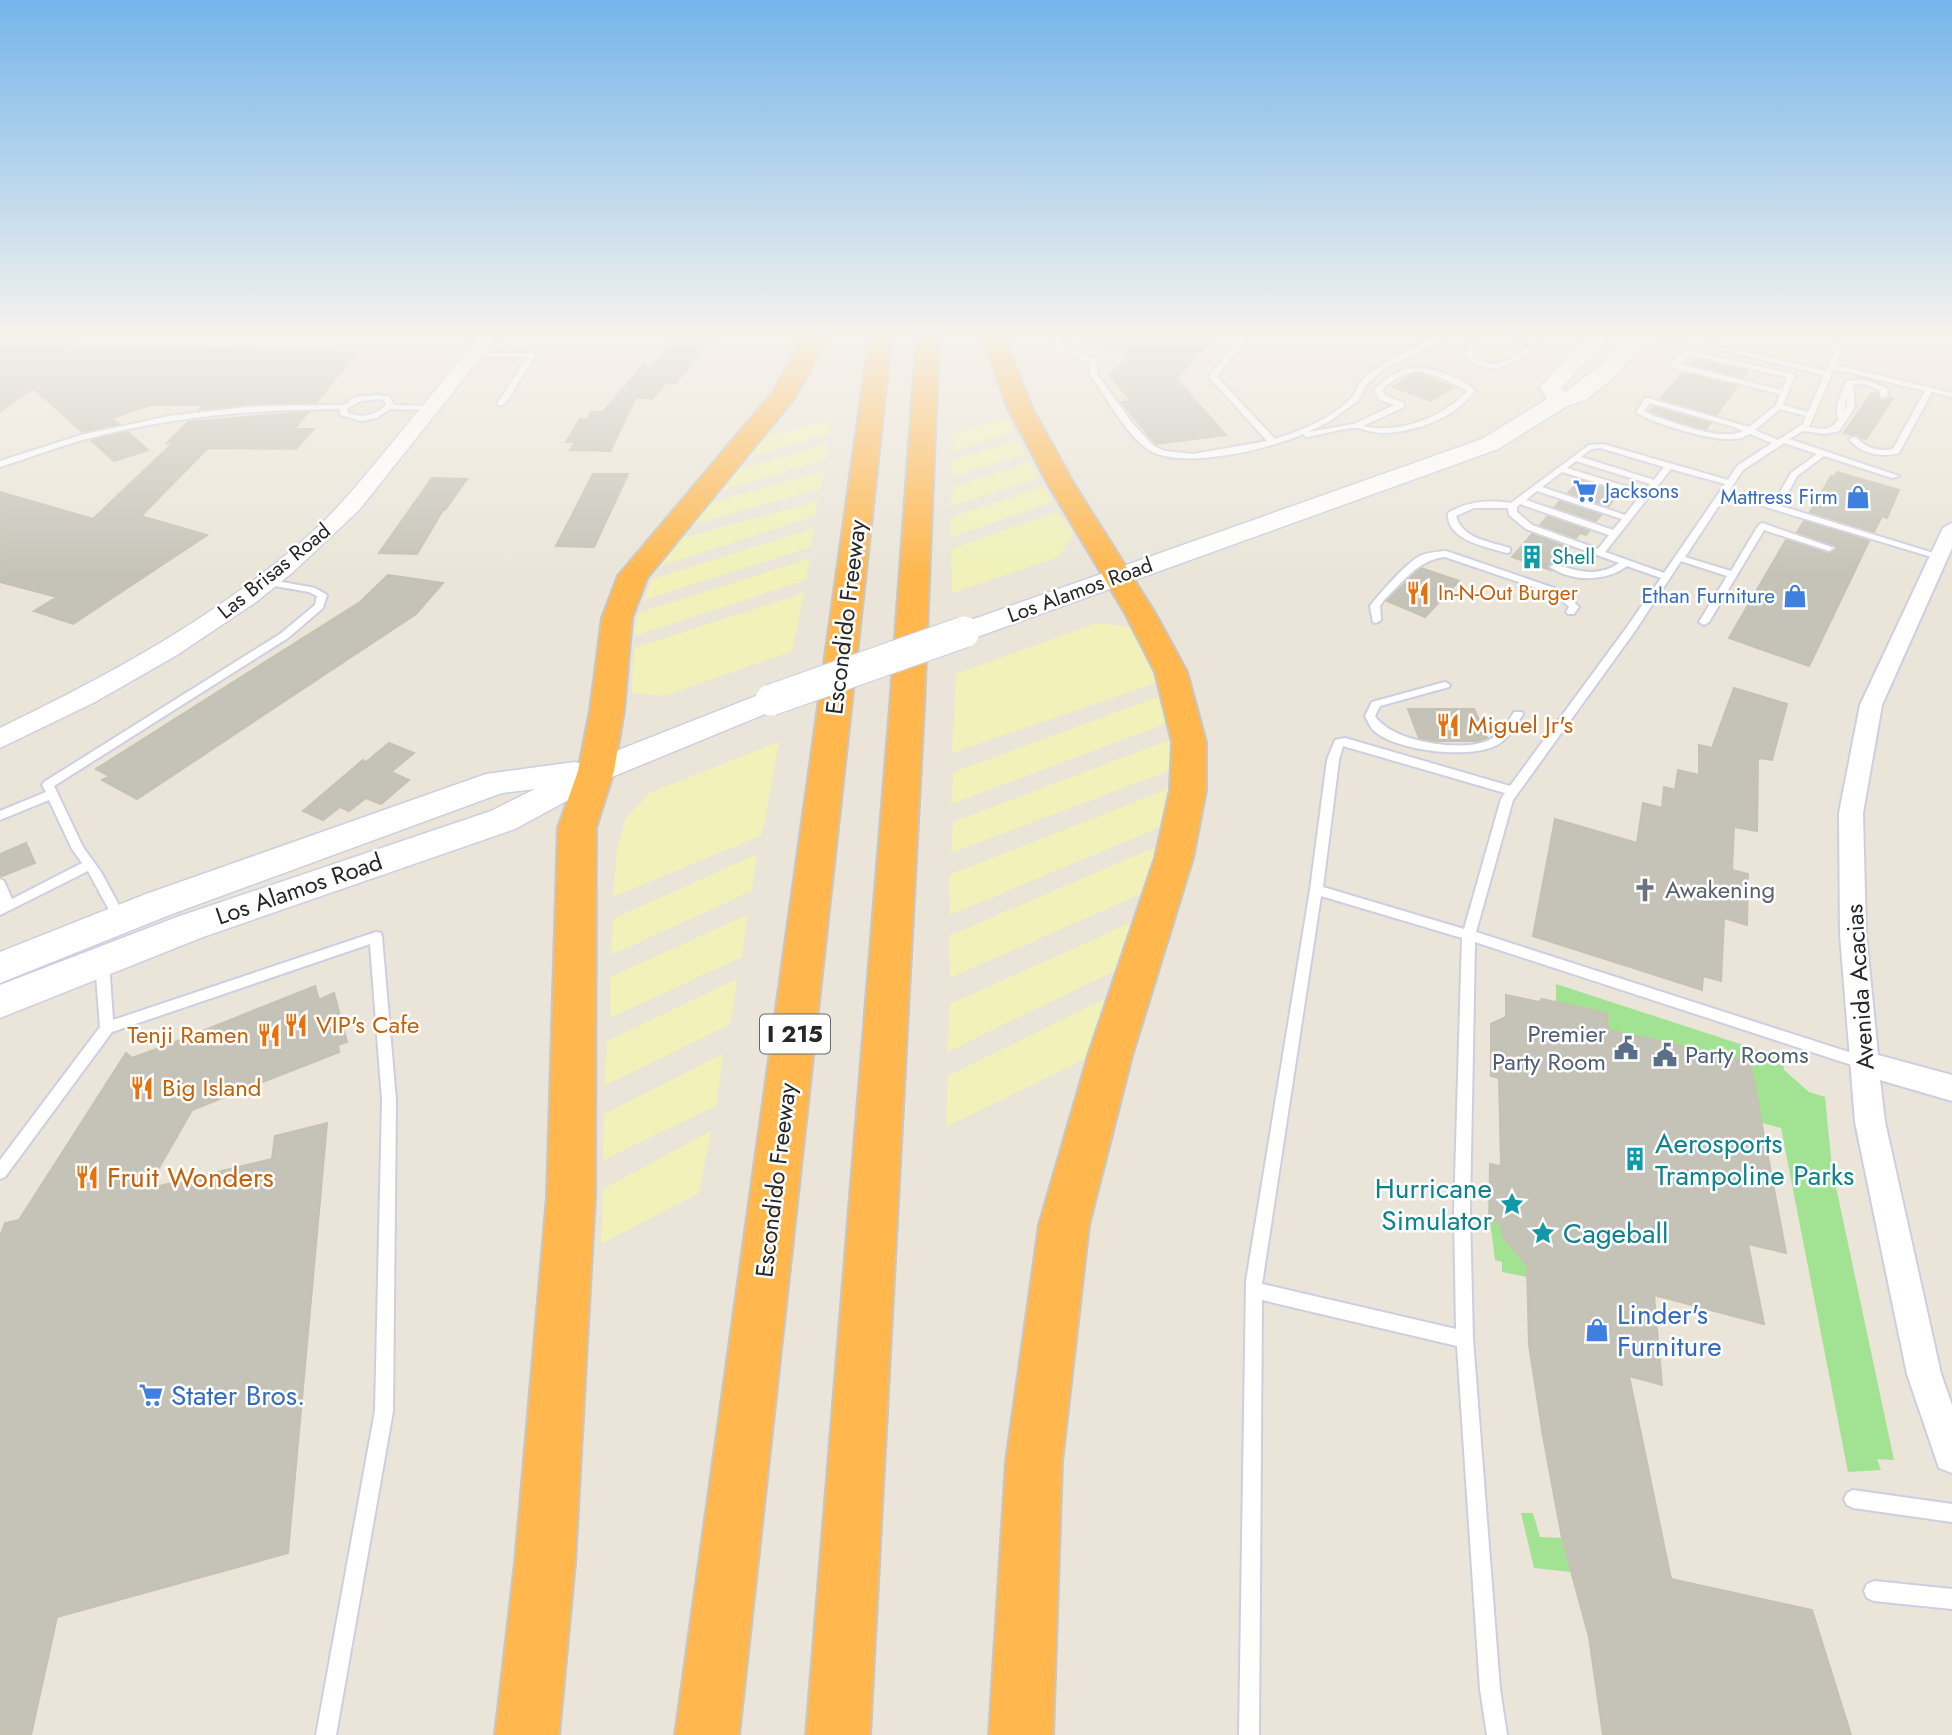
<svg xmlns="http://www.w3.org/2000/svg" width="1952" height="1735" font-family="Jost,sans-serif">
  <rect width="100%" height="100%" fill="#eae5d8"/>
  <path fill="#a1e393" d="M1556,984l227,74 1,12 25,22 16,5 7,71 62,292 -17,-1 4,11 -33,2 -67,-344 -19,-5 -12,-62 -142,-31 -2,-17 -50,-11z
    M1490,1221l11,3 1,12 25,29v12l-25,-5v-10l-7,-2z
    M1521,1513h12l7,24 22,1 9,34 -37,-4z"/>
  <path fill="#f1f1b9" d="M1007,418l7,14 -61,19 -1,-17z
    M832,420l-3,15 -96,27 17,-21z
    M1018,440l7,14 -73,23v-17z
    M829,443l-4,17 -111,33 12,-20z
    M1030,462l9,16 -88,28 2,-19z
    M824,471l-4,18 -130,36 16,-21z
    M1043,487l10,15 -102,35v-20z
    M818,501l-3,15 -155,50 19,-27z
    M1057,512l17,21 -16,24 -106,36 -1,-44z
    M814,528l-3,19 -168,53 10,-21z
    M809,559l-3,21 -172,56 4,-23z
    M804,593l-12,58 -128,45 -32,-3 2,-45z
    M1097,623l33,4 29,55 -207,71 4,-79z
    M1163,695l7,27 -219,82 3,-32z
    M1172,739l4,29 -225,85 2,-31z
    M779,742l-17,93 -149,62 4,-47 8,-31 26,-27z
    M1173,787l-8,38 -215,90 -1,-40z
    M1158,846l-13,46 -195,86 -1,-42z
    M757,854l-5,37 -141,64 2,-36z
    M747,915l-5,42 -132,61v-41z
    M1139,919l-16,48 -176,85 3,-48z
    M737,979l-7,45 -126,62 3,-45z
    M1112,995l-15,58 -151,74 2,-51z
    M723,1054l-7,52 -113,54 1,-46z
    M711,1131l-12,62 -98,51 2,-55z"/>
  <path fill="#c5c2b8" stroke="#c5c2b2" stroke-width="2" d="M0,333h82l-17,14 292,5 -41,51h-60l-57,7 4,-5h-53l-38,13 7,6 -37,8 -49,-44 -33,24z
    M680,333h37l-41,50h-10l-14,16 -16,-2 -26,54 -40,-1 5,-8h-9l14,-23 7,1 4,-8h12l41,-48 6,4 -2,4z
    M1083,333h134l-41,46 50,56 -70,9 -35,-42 10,-1 -21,-26 22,-22 -50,-11z
    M1694,359l53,12 -4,6 -53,-13z
    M1683,373l54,13 -21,29 -56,-16z
    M1412,374h6l35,13 -22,14 -38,-14z
    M1872,393l6,1 2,6 13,-2 -27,41 -22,-6z
    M1654,407l56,16 -4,6 -21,-5 -35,-13z
    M308,412l-14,17h20l-18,20 -88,-1 -67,68 66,19 -134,89 -39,-13 23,-14 -57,-15v-90l93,27 83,-79 -10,4 22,-22z
    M128,432l20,18 -34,11 -23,-21z
    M1837,472l62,18 -12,28 -5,-2 -8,16 -64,-20 21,-36 3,1z
    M593,474h35l-34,73 -38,-1z
    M432,478l35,1 -22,31h-2l-26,44 -38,-1z
    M1579,480l41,12 -12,15 -40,-14z
    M1560,501l41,14 -5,6 -41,-14z
    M1548,516l41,15 -3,4 -6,-2 -4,5 -36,-13z
    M1804,521l65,20 -60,125 -80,-28 57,-98 42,13 9,-4 -2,-3 -38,-14z
    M1532,534l37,14 -11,14 -9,3 2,5 -39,-13z
    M1421,568l38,13 -34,36 -38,-16z
    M388,575l55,8 -27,31 -279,185 -35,-19 7,-4 -13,-7 264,-167z
    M1734,688l53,16 -15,56 -14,-2 -1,73 -23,-4 -2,43 16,4 -1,51 -23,-7 -3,63 -18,-5 -1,14 -169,-54 22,-117 82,24 6,-40 19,5 2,-21 11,3 3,-20 21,5v-30l13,3z
    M1408,709h66l13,29 -9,3h-43l-16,-3z
    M389,743l25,10 -23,19 18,8 -28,24 -15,-6 -17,13 -9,-4 -17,13 -20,-9 60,-51 3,2z
    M26,843l9,20 -35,14v-23z
    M315,986l4,14 15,-7 13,49 -9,3 1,7 -147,58 -45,79 125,-30 3,-23 52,-13 -39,430 -231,64 -26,118h-31v-498l5,-14 14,-3 107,-167 6,5 33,-12z
    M1506,995l33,7 3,-3 65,14 1,17 142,31 36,192 -38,-9 16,80 -110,-29 8,90 -33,-9 42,203 141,31 39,125h-248l-14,-98 -27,-99 -19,-102 -14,-91 -2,-80 -25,-29 -1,-12 -12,-3 1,-57 11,2 -2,-88 -8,-2v-52l15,-7z"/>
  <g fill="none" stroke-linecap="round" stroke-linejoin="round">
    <g stroke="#cdcee1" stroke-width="4">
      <path id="service" d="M1052,333h7l7,15 30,11 2,16 35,49 21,22 11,5 29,3 73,-13 -58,-64 34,-44h7l-33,44 58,62c24,-7 59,-22 76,-41 6,-7 8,-16 15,-22 8,-8 73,-43 81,-43l-11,10 -52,26 -19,17 -6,14 -29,21 -22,11 46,-8 40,-19 -14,-5 -6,-10c21,-23 43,-27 72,-16 11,4 21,8 29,17 -21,27 -58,41 -92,42 -10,0 -18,-4 -27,-5 -14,0 -35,7 -49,9l-4,-3c-33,15 -127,38 -157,14 -20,-15 -41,-52 -56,-73l-1,-13 -29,-11zM1418,371l26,8 23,12c-23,26 -69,44 -104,35l41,-19v-4l-18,-7 -4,-6c11,-10 21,-18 36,-19z
        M1512,333l20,2 7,7c-22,22 -49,39 -75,13l6,-10h3l4,2 -5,8c23,18 40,4 59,-13z
        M1651,333h12l163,38 16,-38h7l-13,32 116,28v4l-20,-5 -33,61c-18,5 -38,1 -50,-14l7,-2c10,11 22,15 37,12l32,-58 -91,-22 -25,58c15,2 20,5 30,-8 -6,-15 3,-24 7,-38l20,-1 21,8 1,8 -7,2 -1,-7 -15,-7 -12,1 2,22 -16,24 -14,3 -22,-3 -14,8 110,37 -7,2 -68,-22 -27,20 -16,30 162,50 -5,3 -3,-1 -209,-63 -41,62 46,14 27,-45 4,-3 72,25 -5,3 -3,-1 -62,-20 -55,92 -5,3 -5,-3 28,-46 -46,-15 -46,70 -122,169 -37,132 388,125 5,2 2,4 -2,4 -5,2 -389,-127 -5,270 3,127 27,350 7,46h-20l-7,-46 -23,-343 -195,-46 -3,435h-20l7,-454 64,-391 17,-130 8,-20 10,-2 165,48 117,-159 34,-49 -34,-12c-21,16 -55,16 -77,1l5,-3c22,7 43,14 64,-1l-93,-34 -17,-14 -1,-7h-34l-18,8c6,23 35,26 54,32v4l-3,1c-20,-6 -61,-13 -59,-40 20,-12 40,-13 63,-10l78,-58 14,-1 125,36 9,-14 35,-23 -22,-9c-6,3 -10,5 -16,5 -21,2 -82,-15 -98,-27l9,-14h3l101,29 27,-22 4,-11 -109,-27v-4l14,-13 109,24 1,2 -12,29 25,7 16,-37zM1690,355l97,22 -5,13 -103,-26zM1847,397v10l-3,5zM1650,403l81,23 12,5c-22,11 -66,-8 -89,-15l-10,-5zM1780,409l26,7 -3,8 -25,16 -23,-10zM1784,443l33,11 -26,19 -18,31 -44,-13 14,-21zM1600,448l64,19 -10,13 -73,-23 10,-8zM1576,461l74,23 -6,8 -77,-24zM1671,469l54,15 -61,89 -59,-21zM1562,472l78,24 -15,19 -83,-28zM1537,491l85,28 -9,11 -87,-30zM1520,504l89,31 -11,14 -66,-24 -15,-13v-5zM1343,746l162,47 -4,6 -37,130 -141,-42 16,-127zM1321,896l141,42 -8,274 2,117 -194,-45z
        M471,353h61l4,2 -31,49 -4,2 -4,-2 30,-47h-56z
        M380,395l10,2 4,8 37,1 4,2 -4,2 -41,-1 -13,9 -16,3 -21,-6v-6c-86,0 -171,8 -254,30 -29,8 -57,19 -86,28v-6l81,-26 88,-19 87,-10 87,-1 13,-8zM380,399l4,2 2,4c-11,11 -25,14 -39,7l1,-4 13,-7z
        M1446,551l117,40 16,16 -5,7h-6l-2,-2 3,-5 -12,-12 -112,-38c-26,2 -42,25 -61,43l-4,6 1,14 -5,3 -3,-1 -3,-16c10,-13 35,-41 48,-49 9,-5 18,-5 28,-6z
        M266,579l49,9 12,7 -4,13 -35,30 -234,148 29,61 18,25 26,48 -1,3h-10l-28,-52 -88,44v-36l4,2 8,18 70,-36 -10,-14 -23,-49 -49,20v-9l46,-19 -4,-7 2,-3 236,-148 35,-29 2,-9 -8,-4 -46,-8v-4z
        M1445,682l5,3 -1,2 -69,19 -5,10c16,26 88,37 114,24 11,-5 19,-18 25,-28h8l1,2c-7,12 -15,26 -28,32 -27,13 -100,5 -122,-16 -3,-4 -6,-10 -8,-14l7,-14z
        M376,932l5,1 1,4 14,163 -3,311 -57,324h-20l59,-324 7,-311 -12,-156 -258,88 -107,145 -5,2v-19l100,-133 -5,-65 2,-4 5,-1 5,1 2,4 4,58z
        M1853,1490l99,14v18l-99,-14 -6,-3 -3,-6 3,-6z
        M1874,1581l78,8v20l-78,-8 -7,-3 -3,-7 3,-7z"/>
    </g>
    <g stroke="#cdcee1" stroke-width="4">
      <path id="minor" d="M1952,523v25l-70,157 -19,108 3,121 12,121 74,20v26l-72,-21 5,42 56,252 11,31v68l-13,-5 -32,-94 -52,-252 -15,-188 -1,-121 21,-108 83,-177z"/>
    </g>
    <g stroke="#cdcee1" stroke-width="3">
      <path id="tertiary" d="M481,333h19l-141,177 -66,62 -37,30 -79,53 -82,47 -95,46v-20c114,-55 228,-117 321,-204 24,-23 45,-50 67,-76 31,-38 63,-76 93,-115z"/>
    </g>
    <g stroke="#cdcee1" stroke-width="3">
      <path id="secondary" d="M1590,333h21l-49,55 3,4 36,-27 27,-32h21l-32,42 -30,24 -20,7 -69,43 -524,189 -10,3 -10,-3 -4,-6 4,-6 528,-187 65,-40 -7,-12z
        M771,690l11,3 4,7 -4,7 -175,72 -92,50 -312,108 -203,81v-33l177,-68 314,-106 44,-22 -33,4 -330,121 -172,69v-31l146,-58 340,-120 89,-12 8,2z"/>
    </g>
    <g stroke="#c7c7c7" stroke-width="4">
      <path id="motorway" d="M805,333h22l-19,42 -16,26 -145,177 -15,40 -8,93 -10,60 -18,57 -1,369 -20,366 -16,172h-64l20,-172 32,-366 11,-369 20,-57 12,-60 12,-93 16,-42 155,-184z
        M870,333h22l-153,1402h-64z
        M917,333h22l-15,374 -54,1028h-64l84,-1028z
        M981,333h22l28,73 43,78 81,129 32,59 19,70v48l-13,68 -61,198 -43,169 -27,237 -9,273h-64l17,-273 33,-237 49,-169 67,-198 15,-68 2,-48 -17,-70 -30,-59 -77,-129 -41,-78z"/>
    </g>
    <use href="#service" fill="#fff" fill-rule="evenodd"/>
    <use href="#minor" fill="#fff" fill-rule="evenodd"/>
    <use href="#tertiary" fill="#fff" fill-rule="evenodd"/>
    <use href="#secondary" fill="#fff" fill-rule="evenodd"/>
    <use href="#motorway" fill="#ffb74e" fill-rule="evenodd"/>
    <g stroke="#cdcee1" stroke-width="33" stroke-linecap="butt">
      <path id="secondary-bridge" d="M771,700l193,-68"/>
    </g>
    <use href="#secondary-bridge" stroke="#fff" stroke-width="31"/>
  </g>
  <linearGradient id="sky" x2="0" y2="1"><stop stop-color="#75b5eb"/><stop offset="0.58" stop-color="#f6f3ed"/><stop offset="1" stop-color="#f6f3ed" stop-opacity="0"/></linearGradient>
  <rect width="1952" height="576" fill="url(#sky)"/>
  <defs>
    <g id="supermarket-bare" transform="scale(1.89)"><path d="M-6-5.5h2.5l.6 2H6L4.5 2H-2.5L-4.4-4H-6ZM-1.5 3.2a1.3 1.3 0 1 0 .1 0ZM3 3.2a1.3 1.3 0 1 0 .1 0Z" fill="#3f7fe0" stroke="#fff" stroke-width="2.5" paint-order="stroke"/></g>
    <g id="shop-bare" transform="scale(1.89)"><path d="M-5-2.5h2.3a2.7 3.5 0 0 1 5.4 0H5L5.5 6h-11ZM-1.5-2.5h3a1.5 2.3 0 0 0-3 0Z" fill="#3f7fe0" stroke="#fff" stroke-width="2.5" paint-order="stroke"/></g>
    <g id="building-bare" transform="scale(1.89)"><path d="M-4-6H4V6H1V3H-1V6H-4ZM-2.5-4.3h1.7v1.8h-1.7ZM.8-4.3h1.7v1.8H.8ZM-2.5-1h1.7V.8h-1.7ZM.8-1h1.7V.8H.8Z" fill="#0f9aa8" stroke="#fff" stroke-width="2.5" paint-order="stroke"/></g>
    <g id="restaurant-bare" transform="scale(1.89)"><path d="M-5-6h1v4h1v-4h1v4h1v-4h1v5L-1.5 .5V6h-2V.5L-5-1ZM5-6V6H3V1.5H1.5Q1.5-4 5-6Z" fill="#e8710a" stroke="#fff" stroke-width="2.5" paint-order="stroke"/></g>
    <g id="church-bare" transform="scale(1.89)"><path d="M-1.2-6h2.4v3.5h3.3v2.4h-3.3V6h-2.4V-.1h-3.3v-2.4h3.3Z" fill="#6b7280" stroke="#fff" stroke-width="2.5" paint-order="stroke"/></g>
    <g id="civic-bare" transform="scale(1.89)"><path d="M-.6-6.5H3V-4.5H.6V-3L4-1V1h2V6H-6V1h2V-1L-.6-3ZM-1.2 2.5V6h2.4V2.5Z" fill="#5c6f8a" stroke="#fff" stroke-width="2.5" paint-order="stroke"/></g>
    <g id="sight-bare" transform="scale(1.89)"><path d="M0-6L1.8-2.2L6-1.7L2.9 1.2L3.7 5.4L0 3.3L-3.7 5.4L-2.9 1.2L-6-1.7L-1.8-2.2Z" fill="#0f9aa8" stroke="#fff" stroke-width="2.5" paint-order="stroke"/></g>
  </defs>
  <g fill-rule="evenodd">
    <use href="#supermarket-bare" x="1585" y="491"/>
    <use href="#shop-bare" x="1858" y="497"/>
    <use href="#building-bare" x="1532" y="557"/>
    <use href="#restaurant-bare" x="1418" y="593"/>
    <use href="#shop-bare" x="1795" y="596"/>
    <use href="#restaurant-bare" x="1448" y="725"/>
    <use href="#church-bare" x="1645" y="890"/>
    <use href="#restaurant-bare" x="296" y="1025"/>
    <use href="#restaurant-bare" x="269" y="1035"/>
    <use href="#civic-bare" x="1626" y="1048"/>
    <use href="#civic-bare" x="1665" y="1055"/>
    <use href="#restaurant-bare" x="142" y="1088"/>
    <use href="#building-bare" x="1635" y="1159"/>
    <use href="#restaurant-bare" x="87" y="1177"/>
    <use href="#sight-bare" x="1512" y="1204"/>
    <use href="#sight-bare" x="1543" y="1233"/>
    <use href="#shop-bare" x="1597" y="1330"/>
    <use href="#supermarket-bare" x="151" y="1395"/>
  </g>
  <g text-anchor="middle" stroke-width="5" stroke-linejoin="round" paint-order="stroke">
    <g font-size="21" fill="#366cbe" stroke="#fff" text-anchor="end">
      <text x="1605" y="498" text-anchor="start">Jacksons</text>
      <text x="1838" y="504">Mattress Firm</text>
      <text x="1775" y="603">Ethan Furniture</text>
    </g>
    <g font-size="21" fill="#0d838f" stroke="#fff" text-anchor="start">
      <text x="1552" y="564">Shell</text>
    </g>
    <g font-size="21" fill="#272727" stroke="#fff">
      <text transform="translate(274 571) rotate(-39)" y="7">Las Brisas Road</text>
      <text transform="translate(1080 590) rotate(-20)" y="7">Los Alamos Road</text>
    </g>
    <g font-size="21" fill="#c56008" stroke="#fff" text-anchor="start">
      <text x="1438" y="600">In-N-Out Burger</text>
    </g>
    <rect fill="#fff" stroke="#686868" stroke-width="2" x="760" y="1014.5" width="70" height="39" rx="5"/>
    <g font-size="23" font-weight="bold" fill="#272727">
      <text x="795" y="1042">I 215</text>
    </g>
    <g font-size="24" fill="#272727" stroke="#fff">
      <text transform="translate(846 617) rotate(-83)" y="8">Escondido Freeway</text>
      <text transform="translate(299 889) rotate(-19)" y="8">Los Alamos Road</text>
      <text transform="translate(1860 987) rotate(-94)" y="8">Avenida Acacias</text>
      <text transform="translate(776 1180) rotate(-83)" y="8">Escondido Freeway</text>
    </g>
    <g font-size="24" fill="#c56008" stroke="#fff" text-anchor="start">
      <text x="1468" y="733">Miguel Jr's</text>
      <text x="316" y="1033">VIP's Cafe</text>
      <text x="249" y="1043" text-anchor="end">Tenji Ramen</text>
      <text x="162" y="1096">Big Island</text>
    </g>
    <g font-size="24" fill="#5b616d" stroke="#fff" text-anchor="start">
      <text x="1665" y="898">Awakening</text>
    </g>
    <g font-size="24" fill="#4e5e75" stroke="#fff" text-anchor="end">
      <text x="1606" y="1042">Premier<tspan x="1606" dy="28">Party Room</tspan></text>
      <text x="1685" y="1063" text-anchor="start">Party Rooms</text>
    </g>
    <g font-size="28" fill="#0d838f" stroke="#fff" text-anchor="start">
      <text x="1655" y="1153">Aerosports<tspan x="1655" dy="32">Trampoline Parks</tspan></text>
      <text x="1492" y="1198" text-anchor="end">Hurricane<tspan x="1492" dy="32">Simulator</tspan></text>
      <text x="1563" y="1243">Cageball</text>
    </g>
    <g font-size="28" fill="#c56008" stroke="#fff" text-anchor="start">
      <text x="107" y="1187">Fruit Wonders</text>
    </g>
    <g font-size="28" fill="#366cbe" stroke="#fff" text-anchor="start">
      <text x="1617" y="1324">Linder's<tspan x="1617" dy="32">Furniture</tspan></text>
      <text x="171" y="1405">Stater Bros.</text>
    </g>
  </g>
</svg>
